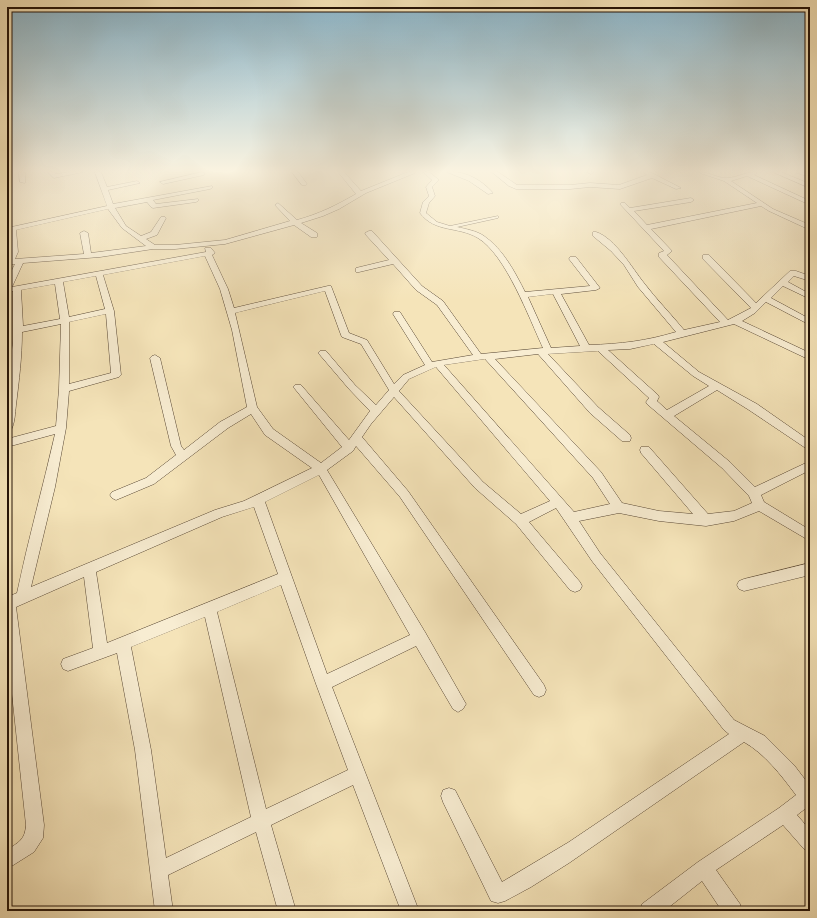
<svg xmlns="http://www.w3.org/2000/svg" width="817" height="918" font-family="'Sorts Mill Goudy',serif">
  <rect width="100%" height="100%" fill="#f5e4b9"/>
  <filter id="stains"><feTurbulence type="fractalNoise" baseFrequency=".005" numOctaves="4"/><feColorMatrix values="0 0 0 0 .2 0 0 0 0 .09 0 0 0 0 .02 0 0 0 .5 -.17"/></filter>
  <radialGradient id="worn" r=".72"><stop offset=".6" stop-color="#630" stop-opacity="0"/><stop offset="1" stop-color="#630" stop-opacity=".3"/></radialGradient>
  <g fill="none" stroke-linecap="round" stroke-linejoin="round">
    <g stroke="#584734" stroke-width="1">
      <path id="minor" d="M19,172h6v11l-5,-1z
        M48,172h6l2,2 14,-2h13l-29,6z
        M95,172h6l6,15 30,-6 3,2 -32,7 5,14 99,-18v2l-2,1 -57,11 3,4 42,-5v2l-2,1 -43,6 -2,-1 -4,-5 -32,6 11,18 15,10 10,-4 10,-15h4l1,1 -9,17 -11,4 9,6h20l50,-5 65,-19 -15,-16 3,-2 19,17c22,-6 40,-15 59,-26l-18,-22h6l17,19 47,-19h8l-1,1 -49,20 -27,16 -16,7 -22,7 16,10v4h-6l-17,-12 -69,19 -50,5h-22l-53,8 -77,6 -11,24 194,-35 -1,-4h6l4,5 -3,2 16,34 6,19 94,-22h3l18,47 18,7 27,44 9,-9 22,-10 -32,-51 1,-2h6l32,50 41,-7 -36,-50 -21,-15 -23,-26 -34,8h-3v-4l33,-8 -23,-25 -1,-2 4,-2h3l50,55 21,15 38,53 62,-6c-14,-30 -37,-93 -65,-110 -20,-12 -43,-5 -58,-25l3,-11 6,-6 -3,-9 6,-7 -9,-8h6l10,8 -7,7 3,9 -6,7 -3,10 11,9 13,4 48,-10v2l-41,9c9,2 20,4 27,9 19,13 31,36 41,56l65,-6 -21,-27 1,-2h6l24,31 -4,2 -35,4 28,51c32,-1 57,-4 87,-13l-38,-45 -14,-22 -13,-14 -18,-15v-4h3c19,6 36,36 48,51 12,16 27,31 40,47l36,-8 -61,-65v-4l5,-2 -44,-47 1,-1h4l5,5 61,-10 3,2 -3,2 -57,9 13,14 110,-22 -33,-22 -24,-8 -1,-1c10,0 20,7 29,6 10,-1 18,-6 28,-6v2l-2,1 56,26v4l-63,-29 -16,5 42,28 37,16v5l-41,-19 -8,-5 -110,23 21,22 -5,4 61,65 23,-12 -48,-49v-4h6l47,48 34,-32h6l14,5v5l-16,-5 -6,6 22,12v5l-27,-13 -12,12 39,21v6l-44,-23 -11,11 -13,8 68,32v7l-76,-36 -71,18 36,30 58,32 53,37v10l-61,-41 -32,-20 -43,26 56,46 25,25 55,-26v9l-49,25 3,7 46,28v11l-51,-30 -25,10 -28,5 -47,-5 -40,-8 -40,8 21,32 134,167 31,16 29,29 16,21v19l-13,10 13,15v22l-6,-3 -21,-24 -67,45 24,34 2,7h-20l-20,-30 -38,30h-24l2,-7 56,-42 81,-54 17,-13c-15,-20 -31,-41 -52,-53l-175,121 -38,24 -26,14 -7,2 -7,-2 -48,-99 -2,-6 2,-6 6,-2 6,2 47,92 67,-40 160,-108 -5,-4 -132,-169 -36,-53 -27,14 51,60 2,4 -2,4 -5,2 -5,-2 -54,-66 -41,-36 -81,-91 -23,27 -9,13 46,54 136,194 2,5 -2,5 -5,2 -5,-2 -134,-198 -44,-51 -3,5 -26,19 98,162 41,72 -3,5 -5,3 -5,-3 -37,-63 -84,41 87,224h-18l-48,-126 -82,40 25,86h-18l-22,-79 -88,43 5,36h-18l-20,-161 -18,-97 -49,18 -5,-2 -2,-5 2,-5 30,-11 -9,-71 -68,30 28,218 -1,13 -9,14 -27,17v-19c12,-8 18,-10 19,-25l-19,-178v-50l10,-4c11,-53 26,-106 38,-159l-48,13v-8l49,-13 3,-37 2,-65 -39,8c0,24 -3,49 -6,73 -1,8 -1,18 -5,25l-4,1v-35l6,-55v-50l-6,1v-12l8,-16h-8l3,-12 -3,-24 100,-22zM108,209l14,19 24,18 -55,7 -3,-20 -4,-2 -4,2 4,21 -69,5 3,-7 -2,-22zM205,256l15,33 12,41 15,77 -27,15 -36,28 -3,-4 -21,-88 -5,-3 -3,1 -2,2 21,88 5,9 -30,23 -34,14 -2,3 2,3 4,2 38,-16 74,-56 23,-14 14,21 47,33 -68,33 -29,9 -184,77 24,-100 11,-59 3,-37 50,-14 2,-2 -7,-64 -11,-36zM96,276l9,33 -36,8 -6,-35zM55,284l5,35 -37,7 -2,-36zM325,291l16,44 1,2 19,7 28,46 -13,15 -21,-20 -29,-34h-6l-2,2 2,2 29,34 21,22 -21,29 -48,-55h-6l-2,2 2,2 47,58 -21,16 -48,-34 -16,-22 -22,-94zM553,294l27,52 -29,2 -23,-51zM106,314l5,59 -42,11v-62zM654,344l39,32 16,10 -42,24 -10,-9 2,-4 -1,-2 -50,-45 22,-1zM598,351l51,47 -3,4 1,2 75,64 27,28 3,7 -18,8 -26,3 -59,-67h-8l-1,3 1,3 52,61 -34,-3 -37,-8 -21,-31 -106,-113 43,-5 52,59 32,28h8l1,-3 -1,-3 -32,-28 -50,-53zM485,359l108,119 17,26 -36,8 -130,-147zM436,367l114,134 -29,13 -38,-32 -84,-91 10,-12zM319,475l91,160 -83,39 -62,-172zM254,507l24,67 -171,69 -11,-71 126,-55zM281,585l35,99 32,86 -82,39 -49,-197zM205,617l46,200 -85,41 -15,-108 -20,-103z
        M202,172l2,1v2l-41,9 -3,-2z
        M292,172h6l9,12 -1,1h-4z
        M447,172c17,-2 35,8 46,21l-5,1 -19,-13z
        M492,172h6l19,13h53l20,-2 29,2 28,-10 -4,-3h7l31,16 -5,1 -24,-11 -32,11 -30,-2 -20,2h-54l-7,-3z
        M587,172h7l-3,2z
        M773,172h8l29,12v4z
        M796,172l14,1v4l-13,-4z
        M810,563v12l-66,16 -5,-2 -2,-4 2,-4 5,-2z"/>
    </g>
    <use href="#minor" fill="#f8edd2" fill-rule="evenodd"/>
  </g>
  <linearGradient id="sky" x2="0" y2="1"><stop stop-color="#8ab8cf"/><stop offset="0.57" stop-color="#faf3e0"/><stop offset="1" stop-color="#faf3e0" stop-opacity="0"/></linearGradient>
  <rect width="817" height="300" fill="url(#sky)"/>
  <rect width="817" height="918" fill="none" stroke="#f5e4b9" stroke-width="24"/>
  <rect x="8" y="8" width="801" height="902" fill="none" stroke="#241307" stroke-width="2"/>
  <rect x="12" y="12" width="793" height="894" fill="none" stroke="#241307"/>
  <rect width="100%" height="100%" filter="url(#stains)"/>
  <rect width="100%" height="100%" fill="url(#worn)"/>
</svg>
